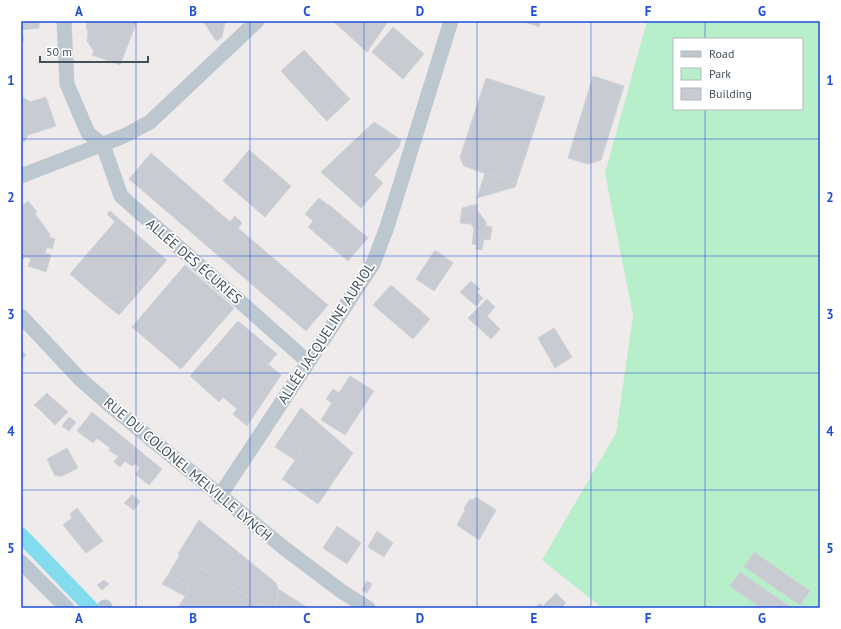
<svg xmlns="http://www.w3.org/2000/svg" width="841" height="629" font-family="'PT Sans',sans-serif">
  <rect width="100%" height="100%" fill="#efebeb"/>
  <path fill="#b7efca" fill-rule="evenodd" d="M647,21h173v587h-218l-60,-48 74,-127 17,-117 -28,-143zM674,39h128v70h-128z"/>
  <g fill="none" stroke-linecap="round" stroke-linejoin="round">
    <path stroke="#83dced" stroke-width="15" d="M21,535l70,73"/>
  </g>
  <path fill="#c8cbd1" stroke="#cfd2d8" d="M21,21h18v7l-18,2z
    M88,21h49l-17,44 -28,-10 2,-4 -7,-10 1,-9 -2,-6z
    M203,21h22l-3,16 -6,4z
    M333,21h52l2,2 -20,29z
    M522,21h19l-2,6z
    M393,27l31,27 -21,25 -31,-27z
    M21,30h1l2,11h-3z
    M304,50l42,45 -23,22 -42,-46z
    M593,76l31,10 -23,74 -14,4 -19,-6z
    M486,78l59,19 -29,87 -52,-18 -4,-9z
    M346,95l4,4 -23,22 -4,-4z
    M21,96l9,6 16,-5 10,29 -28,9 -3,6 -4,2z
    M374,122l27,18 -2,7 -25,28 9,8 -22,25 -40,-36z
    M249,150l42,36 -26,31 -42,-36z
    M151,153l79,69 5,-6 7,7 -4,5 90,77 -22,26 -177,-152z
    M485,173l31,11 -1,3 -38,11z
    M319,198l9,7 -15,16 -8,-7z
    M28,201l9,11 -2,2 15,20 -1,3 6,2 -3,10 -5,-2 -2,6 6,2 -5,17 -18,-6 3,-7 -7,-2 -3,8v-58z
    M328,204l40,34 -20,23 -40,-34z
    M478,204l-1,6 9,12v4l6,1 -2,13 -6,-1 -2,11 -6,-1 1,-4 -5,-1 2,-15 -3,-5 -11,-1 2,-15z
    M110,211l8,7 -3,4 -8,-8z
    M118,218l45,39 -39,45 -19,2 -35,-30z
    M435,250l18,13 -19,28 -18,-12z
    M163,257l4,3 -48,55 -14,-11 19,-2z
    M185,265l49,43 -53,61 -49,-42z
    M471,281l9,8 -3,3 6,6 -7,8 -16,-14z
    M391,285l39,34 -17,20 -40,-34z
    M487,299l8,8 -8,9 13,13 -9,10 -23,-21z
    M238,321l25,21 -9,10 27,23 -34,51 -14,-12 4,-5 -14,-12 -4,5 -29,-26z
    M554,328l18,29 -17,11 -17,-30z
    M263,342l14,12 -9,10 -14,-12z
    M21,350l5,5 -5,6z
    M350,376l24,15 -29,44 -24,-15 11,-17 -6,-4 7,-10 6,4z
    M47,393l4,4 -12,12 -5,-4z
    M51,397l17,15 -13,13 -16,-16z
    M301,408l52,45 -35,51 -36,-25 20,-29 -20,-14z
    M92,412l70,57 -13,16 -14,-11 5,-6 -5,-4 -3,2 -7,-5 -5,6 -6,-5 5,-7h-3l-7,-5 1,-2 -13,-10 -4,5 -16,-12z
    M69,417l7,5 -7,9 -7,-5z
    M282,436l20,14 -7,10 -20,-13z
    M67,448l11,20 -18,9 -2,-2 -3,1 -8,-17z
    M132,495l8,6 -6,9 -10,-7z
    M476,497l20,13 -17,30 -22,-15 8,-15 -1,-2 6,-9 3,1z
    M77,508l26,33 -17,12 -23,-28 9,-7 -2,-4z
    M199,520l77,63 2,6v10l-5,9h-7l-88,-54z
    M337,526l24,17 -14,21 -24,-16z
    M377,531l16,12 -9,14 -16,-10z
    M754,552l56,39 -10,14 -56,-38z
    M180,555l86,53h-88l12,-20 -22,-13z
    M740,572l52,36h-31l-31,-22z
    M168,575l22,13 -5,8 -23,-12z
    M104,580l5,4 -7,6 -5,-5z
    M367,581l5,3 -5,9 -5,-3z
    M278,589l30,19h-35l5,-9z
    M556,593l10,10 -5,5h-26l5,-5 3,3z"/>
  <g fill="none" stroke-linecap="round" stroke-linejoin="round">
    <path stroke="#bcc7cf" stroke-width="15" d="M64,21l3,63 21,49 15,12
      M103,145l18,51 186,165
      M21,176l103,-40 26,-14 107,-101
      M21,316l58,62 33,29 172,141 57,43 27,17
      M219,497l154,-233 14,-37 64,-206
      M21,562l46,46
      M104,608l1,-1"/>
  </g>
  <path fill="none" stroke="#1d4ed8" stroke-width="1" stroke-opacity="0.55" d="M136,21v587M250,21v587M364,21v587M477,21v587M591,21v587M705,21v18M705,109v499M21,139h799M21,256h799M21,373h799M21,490h799"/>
  <g text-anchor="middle" stroke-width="3.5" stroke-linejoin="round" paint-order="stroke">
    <g font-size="14" fill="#445059" stroke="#fff">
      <text transform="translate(194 261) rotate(41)" y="5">ALLÉE DES ÉCURIES</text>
      <text transform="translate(326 333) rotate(-57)" y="5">ALLÉE JACQUELINE AURIOL</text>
      <text transform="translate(188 469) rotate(40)" y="5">RUE DU COLONEL MELVILLE LYNCH</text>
    </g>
  </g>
  <rect width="841" height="629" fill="none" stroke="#ffffff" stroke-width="44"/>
  <rect x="673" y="38" width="130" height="72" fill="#ffffff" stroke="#b4b9bd"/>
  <rect x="681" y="51" width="20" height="6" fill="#bcc7cf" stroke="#b4b9bd"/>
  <text x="709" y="58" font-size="12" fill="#445059">Road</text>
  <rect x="681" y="68" width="20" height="12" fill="#b7efca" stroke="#b4b9bd"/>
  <text x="709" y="78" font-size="12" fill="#445059">Park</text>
  <rect x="681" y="88" width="20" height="12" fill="#c8cbd1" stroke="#b4b9bd"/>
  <text x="709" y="98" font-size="12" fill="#445059">Building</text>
  <path d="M40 56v6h108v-6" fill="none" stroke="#445059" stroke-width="2"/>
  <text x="46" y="56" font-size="12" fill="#445059" stroke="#ffffff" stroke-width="3" paint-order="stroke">50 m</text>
  <rect x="22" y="22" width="797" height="585" fill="none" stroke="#1d4ed8" stroke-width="1.5"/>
  <g font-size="13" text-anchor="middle" font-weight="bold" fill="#1d4ed8">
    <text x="79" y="16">A</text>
    <text x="193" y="16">B</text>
    <text x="307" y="16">C</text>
    <text x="420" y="16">D</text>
    <text x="534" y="16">E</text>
    <text x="648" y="16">F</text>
    <text x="762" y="16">G</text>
    <text x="11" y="85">1</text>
    <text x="830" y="85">1</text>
    <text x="11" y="202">2</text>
    <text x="830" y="202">2</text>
    <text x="11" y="319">3</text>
    <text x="830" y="319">3</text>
    <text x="11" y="436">4</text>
    <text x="830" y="436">4</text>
    <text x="11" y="553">5</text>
    <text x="830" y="553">5</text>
    <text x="79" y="623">A</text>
    <text x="193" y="623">B</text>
    <text x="307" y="623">C</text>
    <text x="420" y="623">D</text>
    <text x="534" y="623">E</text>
    <text x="648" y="623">F</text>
    <text x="762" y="623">G</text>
  </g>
</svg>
